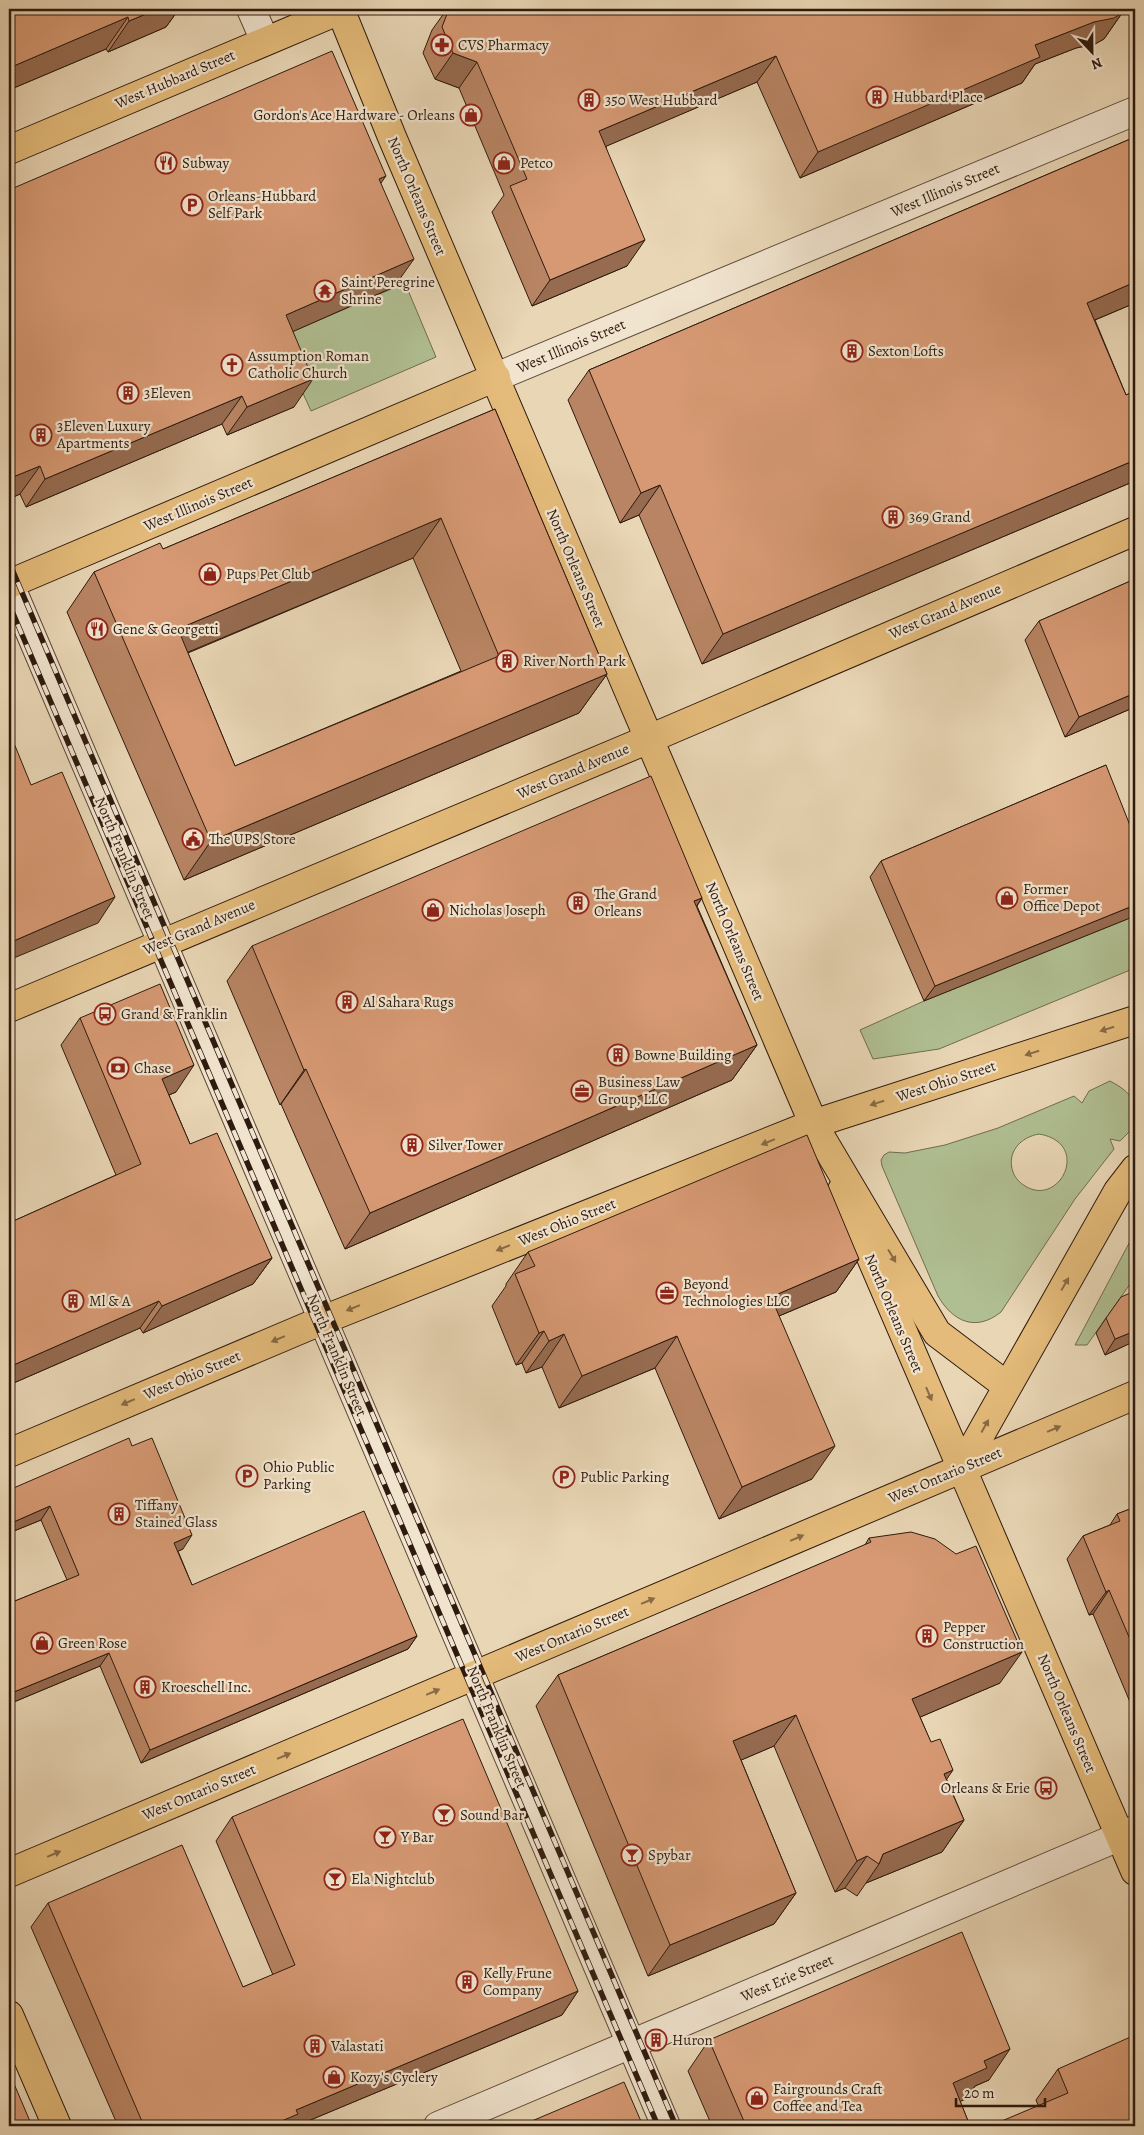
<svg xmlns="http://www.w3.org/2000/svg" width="1144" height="2135" font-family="Alegreya,serif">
  <rect width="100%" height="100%" fill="#e9d6b5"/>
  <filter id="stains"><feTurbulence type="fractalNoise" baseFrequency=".004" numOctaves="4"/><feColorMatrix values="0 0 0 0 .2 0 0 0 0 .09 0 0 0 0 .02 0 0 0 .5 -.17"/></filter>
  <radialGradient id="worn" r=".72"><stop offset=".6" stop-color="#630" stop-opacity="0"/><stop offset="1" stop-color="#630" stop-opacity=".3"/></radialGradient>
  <path fill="#b0bf92" stroke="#6f6c50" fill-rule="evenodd" d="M405,283l31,74 -125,54 -33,-73z
    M1135,916v52l-196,81 -66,10 -13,-29 64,-29z
    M1110,1081c24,13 25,19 25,45l-15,15 -10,-2 4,10 -39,50 -74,113c-25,20 -48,10 -63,-16l-56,-130 -1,-6 3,-5 5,-3 16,1 40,-8 53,-17 76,-32 8,7 7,-12zM1039,1134c53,9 21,74 -14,52 -5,-3 -10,-8 -12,-14 -7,-20 8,-35 26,-38z
    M1135,1232v45l-48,68h-12z"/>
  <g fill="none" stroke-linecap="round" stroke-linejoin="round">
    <g stroke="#5d4938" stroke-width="30">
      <path id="minor" d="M251,9l14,32
        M496,377l639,-266
        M9,583l657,1543
        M438,2126l697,-296"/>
    </g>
    <g stroke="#2e1a0e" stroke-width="30">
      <path id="major" d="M340,9l52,128 431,1009
        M9,150l331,-140
        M9,584l487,-207
        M9,1008l640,-269 486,-208
        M842,1190l293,681
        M9,1453l314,-133 490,-196
        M9,1873l1126,-478
        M9,2015l48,111"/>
    </g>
    <g stroke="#2e1a0e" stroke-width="30">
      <path id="highway" d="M1007,1386l-70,-53 -124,-209 322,-104
        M961,1469l157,-278 17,-22"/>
    </g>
    <use href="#minor" stroke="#f1e4cf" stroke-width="28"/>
    <use href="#major" stroke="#e4bb7a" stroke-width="28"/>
    <use href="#highway" stroke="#e4bb7a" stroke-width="28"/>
    <g stroke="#2e1a0e" stroke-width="5.5">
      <path id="rail" d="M9,562l667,1564
        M9,604l649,1522"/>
    </g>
    <use href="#rail" stroke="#f1e4cf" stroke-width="4" stroke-dasharray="11" stroke-linecap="butt"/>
  </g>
  <path fill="#b88463" stroke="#2e1a0e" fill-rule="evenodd" d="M9,9h170l-13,18 -58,25 -2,-3 -97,41z
    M447,9h678l-21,30 -9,5 -19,4 -41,16 -13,19 -222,95 -43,-96 -151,64 21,120 -95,40 -40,-94 12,-17 -45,-107 -24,-9 -12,-26 9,-23z
    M1135,137v166l-40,17 31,75 9,-4v84l-5,8 -428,181 -63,-149 -19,8 -52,-123 21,-30z
    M380,184l14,103 -101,44 1,76 -67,28 -5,-11 -196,83 -6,-13 -11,5v-309z
    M495,409l112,265 -28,39 -395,167 -117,-268 27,-40 69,-23zM413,558l48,113 -226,95 -47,-113z
    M1135,579v128l-70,30 -40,-97 14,-19z
    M1106,765l-182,236 -54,-124 11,-16z
    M702,898l-5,8 60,139 -25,35 -387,169 -64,-145 -1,1 -53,-124 25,-35z
    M80,1018l96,74 -7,3 21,49 82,114 -19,26 -110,49 -3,-5 -131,57v-162l107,-48 -55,-130z
    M528,1252l331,7 -23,33 -57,24 33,163 -93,40 -64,-151 -96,40 -17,-41 -16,6 -4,-10 -6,2 -24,-59 14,-20v-2z
    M1135,1291v50l-30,14 -9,-22 10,-15z
    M132,1446l51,103 -5,2 14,34 225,51 -9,13 -267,114 -41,-97 -91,38v-105l1,4 57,-23 -26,-60 -32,13v-43z
    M1135,1507v207l-42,-100 -4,1 -22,-56 16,-23 27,-11 7,-11z
    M869,1538l131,145 -80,34 44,103 -22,32 -76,31 -9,13 -12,-8 -10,4 -61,-146 -33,14 55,133 -22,31 -126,52 -112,-270 22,-31 307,-130z
    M232,1817l346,174 -16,24 -266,111h-178l-87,-199 17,-24 195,84 30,-12 -57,-134z
    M709,2040l280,40 -14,6 -9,13 -6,2 10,25h-258l-24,-55z
    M1058,2069l77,57 -97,-21 -2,-5z"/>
  <path fill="#966b50" stroke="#2e1a0e" d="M158,9h21l-13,18 -58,25 21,-31z
    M1122,13l-18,26 -9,5 -19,4 -41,16 -13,19 -222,95 18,-26 217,-107 59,-23z
    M128,17l-22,32 -97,41v-22z
    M453,53l24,9 -18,26 -24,-9z
    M776,56l-19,26 -176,75 18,-26z
    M386,176l-20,28 13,-25z
    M645,240l-18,26 -95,40 18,-26z
    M414,259l-20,28 -127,56 19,-28z
    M1135,282v21l-69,29 21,-29z
    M313,379l-19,28 -67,28 20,-28z
    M242,396l-20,28 -196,83 19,-28z
    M1135,460v15l-5,8 -428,181 21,-30z
    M40,466l-20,28 -11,5v-16l4,-6z
    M660,485l-21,30 -19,8 21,-30z
    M441,518l-28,40 -263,110 28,-39z
    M607,674l-28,39 -395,167 27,-39z
    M1135,693v14l-70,30 14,-20z
    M115,897l-17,26 -89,37v-17z
    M702,898l-24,35 16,-32z
    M1135,905v11l-211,85 11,-15z
    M757,1045l-25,35 -387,169 25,-36z
    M194,1065l-18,27 -33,14 19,-27z
    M306,1069l-25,35 -1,1 24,-35z
    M272,1258l-19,26 -110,49 19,-27z
    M859,1259l-23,33 -88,37 23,-32z
    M159,1301l-19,27 -131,57v-18z
    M544,1331l-22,32 -6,2 23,-32z
    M1135,1331v10l-30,14 10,-16z
    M564,1334l-22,33 -16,6 23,-32z
    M677,1336l-22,32 -96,40 23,-32z
    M835,1446l-23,33 -93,40 23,-32z
    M50,1506l-9,14 -32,13v-9z
    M192,1535l-9,14 -18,8 9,-14z
    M1109,1590l-16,24 -4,1 17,-23z
    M417,1636l-9,13 -267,114 9,-13z
    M1022,1652l-22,31 -110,47 22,-31z
    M109,1653l-9,13 -91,38v-10z
    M796,1715l-22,31 -63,27 22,-32z
    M953,1770l-22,32 13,-28z
    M964,1820l-22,32 -76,31 13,-19 4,-10z
    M867,1856l-22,32 -10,4 22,-31z
    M796,1893l-22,31 -126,52 22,-31z
    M578,1991l-16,24 -266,111h-26l26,-16z
    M1010,2049l-21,31 -14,6 -9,13 -35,15 22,-31 31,-22z"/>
  <path fill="#d69973" stroke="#2e1a0e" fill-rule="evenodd" d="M9,9h149l-29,12 -1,-4 -119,51z
    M449,9h676l-3,4 -8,5 -20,4 -59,23 5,12 -222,95 -42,-96 -177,75 46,109 -95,40 -40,-94 17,-7 -50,-117 -24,-9 -11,-26z
    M332,51l54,125 -7,3 35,80 -128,56 27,64 -66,28 -5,-11 -197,83 -5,-13 -27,11 -4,-10v-62l3,-1 -3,-7v-207z
    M1135,137v145l-48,21 39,92 9,-4v69l-412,174 -63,-149 -19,8 -52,-123z
    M495,409l112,265 -396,167 -117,-269 66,-29 3,6zM441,518l58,138 -264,110 -57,-137z
    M1135,579v114l-56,24 -40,-96z
    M9,731l22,54 31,-13 53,125 -106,46z
    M1106,765l29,73v67l-200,81 -54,-125z
    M651,776l51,122 -8,3 63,144 -387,168 -64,-144 -2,1 -52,-124z
    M160,984l34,81 -32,14 28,65 27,-11 55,125 -110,48 -3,-5 -150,66v-144l132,-59 -61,-146z
    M807,1135l52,124 -88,38 64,149 -93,41 -65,-151 -95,40 -18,-42 -15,7 -5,-10 -5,2 -24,-59 20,-8 -7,-14z
    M1135,1291v40l-20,8 -9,-21 15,-21z
    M129,1438l3,8 20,-8 40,97 -18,8 18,42 172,-74 53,125 -267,114 -41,-97 -100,41v-95l1,4 69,-28 -29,-69 -41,18v-34z
    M1135,1507v144l-26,-61 -3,2 -23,-56 37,-15 -3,-7z
    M911,1532l24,7 21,15 20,-8 46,106 -110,47 19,43 9,-3 13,31 -9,4 20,46 -81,34 -4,10 -12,-8 -10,5 -61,-146 -63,26 63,152 -126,52 -112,-270 313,-133 -2,-4z
    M463,1719l115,272 -282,119 2,4 -28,12h-126l-96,-223 134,-58 61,142 52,-22 -63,-148z
    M962,1932l48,117 -26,12 3,7 -34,15 17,43h-224l-37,-86z
    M1135,2035v91h-145l78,-33 -10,-24z
    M9,2072l23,54h-23z
    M624,2082l19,44h-123z"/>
  <defs><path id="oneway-solid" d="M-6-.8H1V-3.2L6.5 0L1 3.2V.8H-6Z" transform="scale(1.25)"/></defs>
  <g fill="#896a44">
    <use href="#oneway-solid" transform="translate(1107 1029) rotate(163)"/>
    <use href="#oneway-solid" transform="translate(1032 1053) rotate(162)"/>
    <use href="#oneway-solid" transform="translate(877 1103) rotate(162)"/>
    <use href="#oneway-solid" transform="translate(768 1142) rotate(158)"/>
    <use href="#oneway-solid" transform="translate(503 1248) rotate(158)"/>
    <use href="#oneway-solid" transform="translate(892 1256) rotate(59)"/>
    <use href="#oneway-solid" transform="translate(1065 1284) rotate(-60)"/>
    <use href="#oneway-solid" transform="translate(353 1308) rotate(158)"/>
    <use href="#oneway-solid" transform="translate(278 1339) rotate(157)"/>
    <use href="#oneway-solid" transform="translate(929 1394) rotate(67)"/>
    <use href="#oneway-solid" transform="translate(128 1402) rotate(157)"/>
    <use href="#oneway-solid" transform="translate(985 1426) rotate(-61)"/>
    <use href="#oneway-solid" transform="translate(1054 1429) rotate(-23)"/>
    <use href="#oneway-solid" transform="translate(797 1538) rotate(-23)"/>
    <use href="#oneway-solid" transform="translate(648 1601) rotate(-23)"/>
    <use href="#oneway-solid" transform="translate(433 1692) rotate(-23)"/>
    <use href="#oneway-solid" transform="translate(284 1756) rotate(-23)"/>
    <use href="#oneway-solid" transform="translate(54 1854) rotate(-23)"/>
  </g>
  <defs>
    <g id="pharmacy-ring" transform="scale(1.125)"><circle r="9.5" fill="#f1e4cf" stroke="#8f2418" stroke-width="1.5"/><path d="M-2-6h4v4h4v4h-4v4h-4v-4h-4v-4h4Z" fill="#8f2418"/></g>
    <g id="building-ring" transform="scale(1.125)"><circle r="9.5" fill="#f1e4cf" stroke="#8f2418" stroke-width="1.5"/><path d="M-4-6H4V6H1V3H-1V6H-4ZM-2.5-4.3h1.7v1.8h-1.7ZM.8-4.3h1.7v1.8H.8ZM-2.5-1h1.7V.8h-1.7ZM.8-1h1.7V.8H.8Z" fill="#8f2418"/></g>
    <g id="shop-ring" transform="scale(1.125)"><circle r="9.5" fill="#f1e4cf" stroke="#8f2418" stroke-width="1.5"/><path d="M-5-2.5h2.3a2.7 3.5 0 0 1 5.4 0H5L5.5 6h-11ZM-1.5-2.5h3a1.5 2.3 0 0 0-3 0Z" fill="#8f2418"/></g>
    <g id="restaurant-ring" transform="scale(1.125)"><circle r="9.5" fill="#f1e4cf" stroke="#8f2418" stroke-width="1.5"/><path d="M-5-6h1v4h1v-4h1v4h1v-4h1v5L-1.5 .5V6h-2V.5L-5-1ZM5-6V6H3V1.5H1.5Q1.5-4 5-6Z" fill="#8f2418"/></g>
    <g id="parking-ring" transform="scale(1.125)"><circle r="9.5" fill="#f1e4cf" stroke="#8f2418" stroke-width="1.5"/><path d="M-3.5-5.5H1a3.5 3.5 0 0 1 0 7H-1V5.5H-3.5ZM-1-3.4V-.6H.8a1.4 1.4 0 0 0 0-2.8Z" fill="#8f2418"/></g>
    <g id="temple-ring" transform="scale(1.125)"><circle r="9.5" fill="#f1e4cf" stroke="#8f2418" stroke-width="1.5"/><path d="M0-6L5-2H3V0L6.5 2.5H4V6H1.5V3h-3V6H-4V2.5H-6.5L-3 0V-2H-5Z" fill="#8f2418"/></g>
    <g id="church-ring" transform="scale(1.125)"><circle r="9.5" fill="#f1e4cf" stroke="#8f2418" stroke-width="1.5"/><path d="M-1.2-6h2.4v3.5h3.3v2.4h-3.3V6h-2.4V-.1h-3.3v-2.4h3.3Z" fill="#8f2418"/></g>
    <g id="civic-ring" transform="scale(1.125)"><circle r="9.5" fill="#f1e4cf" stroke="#8f2418" stroke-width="1.5"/><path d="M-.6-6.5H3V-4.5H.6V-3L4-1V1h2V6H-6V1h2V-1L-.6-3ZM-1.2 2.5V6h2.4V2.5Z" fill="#8f2418"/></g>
    <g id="bus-ring" transform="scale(1.125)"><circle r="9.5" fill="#f1e4cf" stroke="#8f2418" stroke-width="1.5"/><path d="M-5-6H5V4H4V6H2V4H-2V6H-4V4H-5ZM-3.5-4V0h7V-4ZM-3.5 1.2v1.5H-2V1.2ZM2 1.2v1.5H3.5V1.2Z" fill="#8f2418"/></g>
    <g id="bank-ring" transform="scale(1.125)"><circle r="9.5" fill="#f1e4cf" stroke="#8f2418" stroke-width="1.5"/><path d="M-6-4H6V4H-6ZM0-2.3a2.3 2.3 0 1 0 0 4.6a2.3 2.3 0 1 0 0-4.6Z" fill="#8f2418"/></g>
    <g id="office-ring" transform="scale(1.125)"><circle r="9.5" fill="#f1e4cf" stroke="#8f2418" stroke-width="1.5"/><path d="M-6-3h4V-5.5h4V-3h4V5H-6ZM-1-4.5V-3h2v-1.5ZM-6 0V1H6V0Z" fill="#8f2418"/></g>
    <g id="bar-ring" transform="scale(1.125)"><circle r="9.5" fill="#f1e4cf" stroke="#8f2418" stroke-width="1.5"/><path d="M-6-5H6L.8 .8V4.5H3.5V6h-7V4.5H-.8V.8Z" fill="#8f2418"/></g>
  </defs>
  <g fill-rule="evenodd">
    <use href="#pharmacy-ring" x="442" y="45"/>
    <use href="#building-ring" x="877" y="97"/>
    <use href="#building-ring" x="589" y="100"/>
    <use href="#shop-ring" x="471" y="115"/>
    <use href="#restaurant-ring" x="166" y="163"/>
    <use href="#shop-ring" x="504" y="163"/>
    <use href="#parking-ring" x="192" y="205"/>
    <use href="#temple-ring" x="325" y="291"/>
    <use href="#building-ring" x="852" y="351"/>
    <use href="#church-ring" x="232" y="365"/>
    <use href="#building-ring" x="128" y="393"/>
    <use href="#building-ring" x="41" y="435"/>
    <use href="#building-ring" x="893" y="517"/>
    <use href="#shop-ring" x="210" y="574"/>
    <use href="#restaurant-ring" x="97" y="629"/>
    <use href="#building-ring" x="507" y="661"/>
    <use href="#civic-ring" x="193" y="839"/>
    <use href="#shop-ring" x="1007" y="898"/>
    <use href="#building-ring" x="578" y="903"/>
    <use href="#shop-ring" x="433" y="910"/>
    <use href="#building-ring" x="347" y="1002"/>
    <use href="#bus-ring" x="105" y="1014"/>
    <use href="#building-ring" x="618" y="1055"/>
    <use href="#bank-ring" x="118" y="1068"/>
    <use href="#office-ring" x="582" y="1091"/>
    <use href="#building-ring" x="412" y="1145"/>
    <use href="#office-ring" x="667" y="1293"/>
    <use href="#building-ring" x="73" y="1301"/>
    <use href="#parking-ring" x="247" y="1476"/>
    <use href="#parking-ring" x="564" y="1477"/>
    <use href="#building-ring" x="119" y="1514"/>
    <use href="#building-ring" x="927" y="1636"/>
    <use href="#shop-ring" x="42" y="1643"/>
    <use href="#building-ring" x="145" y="1687"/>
    <use href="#bus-ring" x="1046" y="1788"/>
    <use href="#bar-ring" x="444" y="1815"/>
    <use href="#bar-ring" x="385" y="1837"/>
    <use href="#bar-ring" x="632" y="1855"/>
    <use href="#bar-ring" x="335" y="1879"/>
    <use href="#building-ring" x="467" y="1982"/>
    <use href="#building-ring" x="656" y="2040"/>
    <use href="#building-ring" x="315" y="2046"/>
    <use href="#shop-ring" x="334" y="2077"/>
    <use href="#shop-ring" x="757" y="2098"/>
  </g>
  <g text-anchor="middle" stroke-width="4.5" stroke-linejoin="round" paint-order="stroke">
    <g font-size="15" fill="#2e1a0e" stroke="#f1e4cf" text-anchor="start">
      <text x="458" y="50">CVS Pharmacy</text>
      <text x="893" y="102">Hubbard Place</text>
      <text x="605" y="105">350 West Hubbard</text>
      <text x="455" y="120" text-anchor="end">Gordon's Ace Hardware - Orleans</text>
      <text x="182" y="168">Subway</text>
      <text x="520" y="168">Petco</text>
      <text x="208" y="201">Orleans-Hubbard<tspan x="208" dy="17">Self Park</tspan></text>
      <text x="341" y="287">Saint Peregrine<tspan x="341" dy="17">Shrine</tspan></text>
      <text x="868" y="356">Sexton Lofts</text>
      <text x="248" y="361">Assumption Roman<tspan x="248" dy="17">Catholic Church</tspan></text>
      <text x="144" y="398">3Eleven</text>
      <text x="57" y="431">3Eleven Luxury<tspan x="57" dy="17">Apartments</tspan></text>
      <text x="909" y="522">369 Grand</text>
      <text x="226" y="579">Pups Pet Club</text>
      <text x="113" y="634">Gene &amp; Georgetti</text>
      <text x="523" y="666">River North Park</text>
      <text x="209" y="844">The UPS Store</text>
      <text x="1023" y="894">Former<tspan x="1023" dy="17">Office Depot</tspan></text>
      <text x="594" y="899">The Grand<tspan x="594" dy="17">Orleans</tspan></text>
      <text x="449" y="915">Nicholas Joseph</text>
      <text x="363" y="1007">Al Sahara Rugs</text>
      <text x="121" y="1019">Grand &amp; Franklin</text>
      <text x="634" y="1060">Bowne Building</text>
      <text x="134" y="1073">Chase</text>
      <text x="598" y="1087">Business Law<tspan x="598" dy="17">Group, LLC</tspan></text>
      <text x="428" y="1150">Silver Tower</text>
      <text x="683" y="1289">Beyond<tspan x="683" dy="17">Technologies LLC</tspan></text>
      <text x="89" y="1306">Ml &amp; A</text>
      <text x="263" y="1472">Ohio Public<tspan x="263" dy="17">Parking</tspan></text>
      <text x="580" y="1482">Public Parking</text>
      <text x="135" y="1510">Tiffany<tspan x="135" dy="17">Stained Glass</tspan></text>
      <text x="943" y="1632">Pepper<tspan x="943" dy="17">Construction</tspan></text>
      <text x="58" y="1648">Green Rose</text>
      <text x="161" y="1692">Kroeschell Inc.</text>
      <text x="1030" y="1793" text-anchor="end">Orleans &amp; Erie</text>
      <text x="460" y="1820">Sound Bar</text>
      <text x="401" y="1842">Y Bar</text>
      <text x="648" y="1860">Spybar</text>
      <text x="351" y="1884">Ela Nightclub</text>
      <text x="483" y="1978">Kelly Frune<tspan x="483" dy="17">Company</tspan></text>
      <text x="672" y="2045">Huron</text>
      <text x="331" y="2051">Valastati</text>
      <text x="350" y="2082">Kozy's Cyclery</text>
      <text x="773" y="2094">Fairgrounds Craft<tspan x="773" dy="17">Coffee and Tea</tspan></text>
    </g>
    <g font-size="15" fill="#2e1a0e" stroke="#f1e4cf">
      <text transform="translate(175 79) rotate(-23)" y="5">West Hubbard Street</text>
      <text transform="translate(945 190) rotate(-23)" y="5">West Illinois Street</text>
      <text transform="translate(417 196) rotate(67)" y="5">North Orleans Street</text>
      <text transform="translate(571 346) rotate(-23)" y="5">West Illinois Street</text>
      <text transform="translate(198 504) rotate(-23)" y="5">West Illinois Street</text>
      <text transform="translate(576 568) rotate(67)" y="5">North Orleans Street</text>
      <text transform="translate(945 611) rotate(-23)" y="5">West Grand Avenue</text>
      <text transform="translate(573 771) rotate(-23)" y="5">West Grand Avenue</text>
      <text transform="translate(125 858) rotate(67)" y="5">North Franklin Street</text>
      <text transform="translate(199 927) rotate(-23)" y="5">West Grand Avenue</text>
      <text transform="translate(735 941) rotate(67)" y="5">North Orleans Street</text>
      <text transform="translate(946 1081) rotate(-18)" y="5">West Ohio Street</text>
      <text transform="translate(567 1222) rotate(-22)" y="5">West Ohio Street</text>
      <text transform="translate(894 1313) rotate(67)" y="5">North Orleans Street</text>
      <text transform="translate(337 1355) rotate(67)" y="5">North Franklin Street</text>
      <text transform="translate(192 1375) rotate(-23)" y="5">West Ohio Street</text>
      <text transform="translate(945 1475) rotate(-23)" y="5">West Ontario Street</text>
      <text transform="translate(572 1634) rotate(-23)" y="5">West Ontario Street</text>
      <text transform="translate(1067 1713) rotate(67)" y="5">North Orleans Street</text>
      <text transform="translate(497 1727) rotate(67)" y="5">North Franklin Street</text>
      <text transform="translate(199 1792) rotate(-23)" y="5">West Ontario Street</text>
      <text transform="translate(787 1978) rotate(-23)" y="5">West Erie Street</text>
    </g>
  </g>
  <rect width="1144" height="2135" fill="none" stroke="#e9d6b5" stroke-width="30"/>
  <rect x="10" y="10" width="1124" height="2115" fill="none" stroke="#2e1a0e" stroke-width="2.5"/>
  <rect x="15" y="15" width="1114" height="2105" fill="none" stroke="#2e1a0e"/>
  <g transform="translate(1092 52) rotate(158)" stroke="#f1e4cf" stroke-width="4" paint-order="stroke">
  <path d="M0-4L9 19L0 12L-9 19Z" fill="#2e1a0e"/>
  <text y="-8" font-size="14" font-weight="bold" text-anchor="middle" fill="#2e1a0e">N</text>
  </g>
  <path d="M956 2098v8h89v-8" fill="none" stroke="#2e1a0e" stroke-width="2.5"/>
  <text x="964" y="2098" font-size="15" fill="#2e1a0e" stroke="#f1e4cf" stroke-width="4" paint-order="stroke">20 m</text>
  <rect width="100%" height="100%" filter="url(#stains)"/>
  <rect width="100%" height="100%" fill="url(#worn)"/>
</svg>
